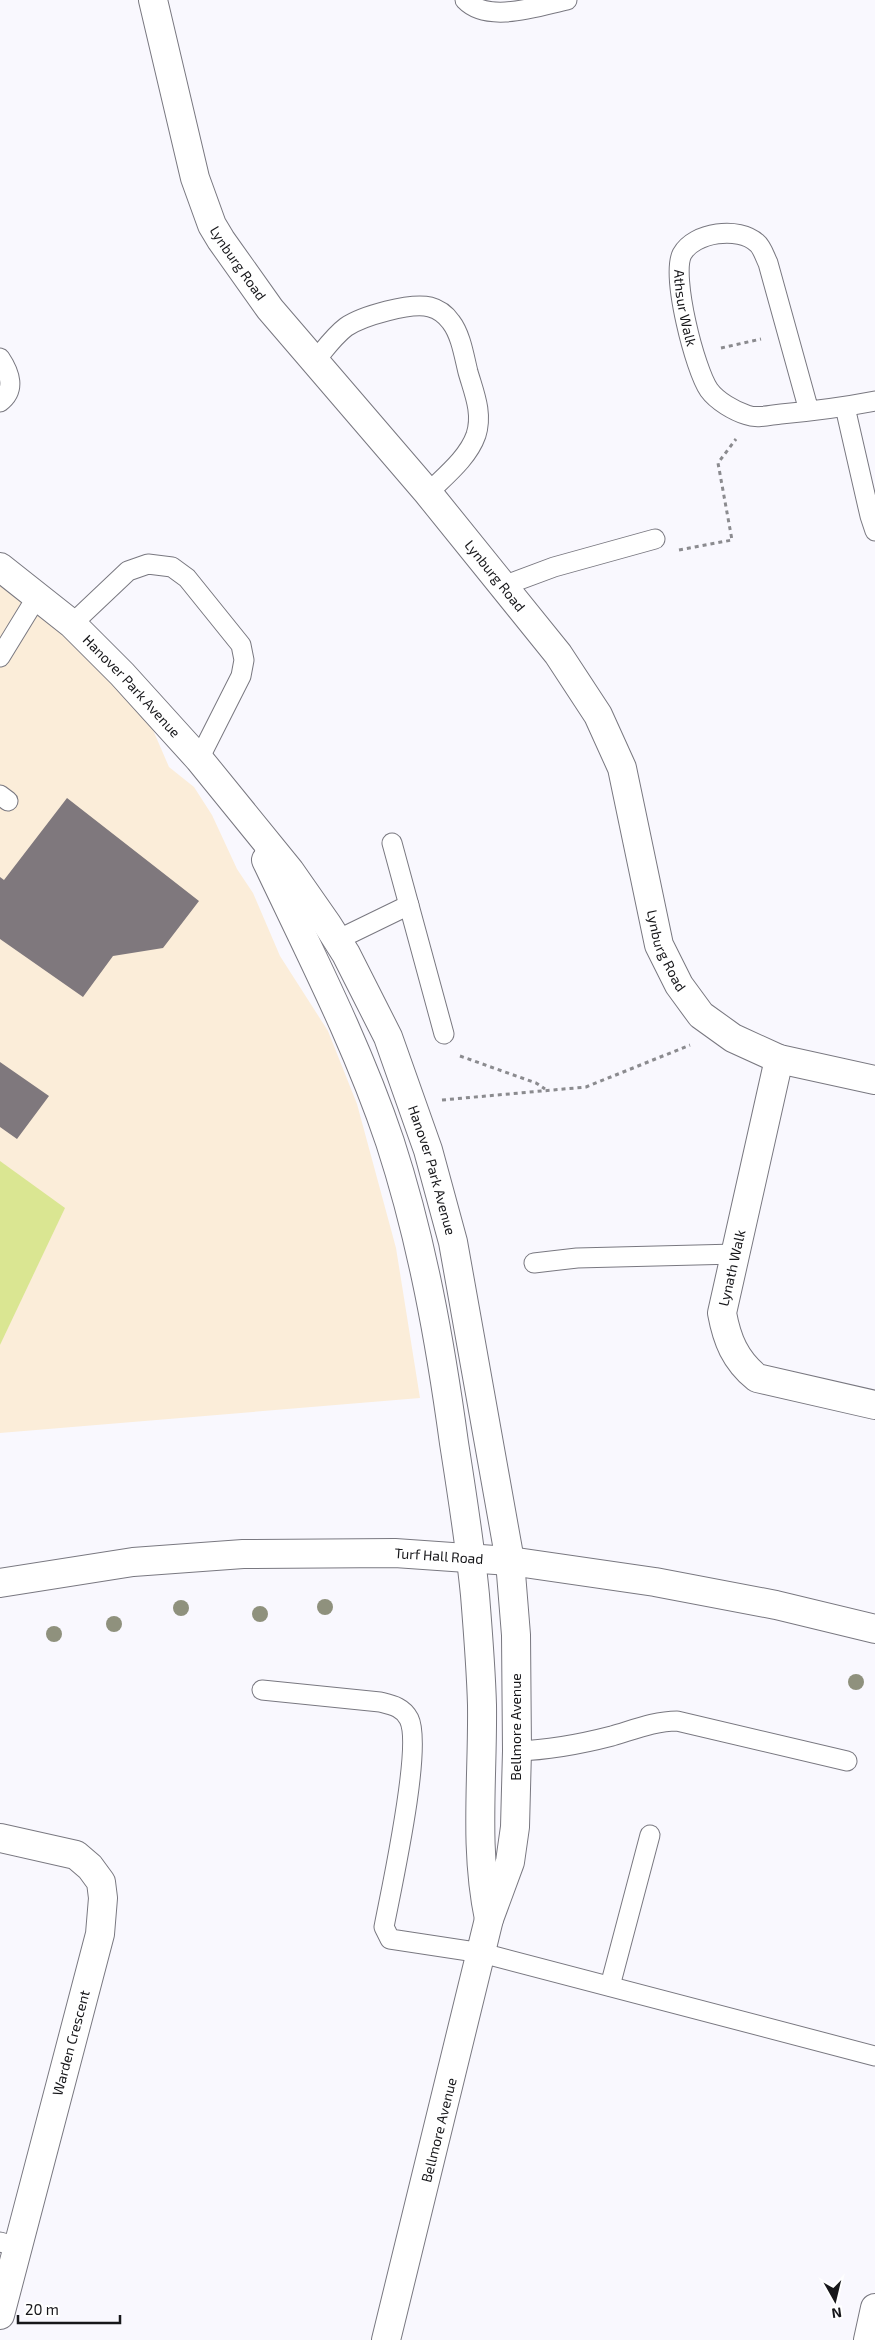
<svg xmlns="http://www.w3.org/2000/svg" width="875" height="2340" font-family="'Exo 2',sans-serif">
  <rect width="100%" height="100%" fill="#f9f8fe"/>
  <path fill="#fbedd9" d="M0,567l38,28 112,128 19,44 25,20 18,28 25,54 16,24 27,63 48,75 29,73 39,144 24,150 -420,35z"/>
  <path fill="#dae692" d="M0,1161l65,47 -65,137z"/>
  <path fill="#7f787d" d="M67,798l132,103 -36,47 -50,8 -30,41 -83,-58v-62l4,3z
    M0,1062l49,34 -32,43 -17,-12z"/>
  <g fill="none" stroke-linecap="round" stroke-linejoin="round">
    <g stroke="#797880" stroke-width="21">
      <g id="service">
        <path d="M465,0c23,24 74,6 102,0"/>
        <path d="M0,358c10,15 16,32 0,44"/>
        <path d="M315,361c10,-12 19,-25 31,-34 16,-11 65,-25 84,-20 8,2 16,8 21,15 10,13 13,34 17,50 6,21 15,41 8,63 -8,23 -31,41 -48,58"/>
        <path d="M845,407l25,109 5,15"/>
        <path id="s1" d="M809,411l-41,-148c-3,-6 -6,-16 -11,-20 -18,-17 -63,-11 -75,11 -11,22 13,116 27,136 8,11 25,21 38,25 10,4 23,0 34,-1 32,-3 63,-7 94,-13"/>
        <path d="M503,586l51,-19 101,-28"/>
        <path d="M72,624l56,-53 20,-7 24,3 15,11 54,67 3,15 -3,16 -42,83"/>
        <path d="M0,657l38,-62"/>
        <path d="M0,795l8,6"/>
        <path d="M392,843l52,191"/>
        <path d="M337,940l72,-35"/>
        <path d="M534,1263l43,-5 159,-4"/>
        <path d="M262,1690l118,12c12,3 23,5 29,17 14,28 -18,171 -25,208l6,12 92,14 393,103"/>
        <path d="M517,1751c33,-1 64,-7 95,-15 21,-6 43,-15 65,-15l170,40"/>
        <path d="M610,1986l40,-151"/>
        <path d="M0,2242l18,5"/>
      </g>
    </g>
    <g stroke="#797880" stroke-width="30">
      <g id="minor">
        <path id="s2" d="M153,0l42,178 17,47 9,15 49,69 158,184 130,161 40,61 24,53 37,177 20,40 22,30 32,23 46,21 96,21"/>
        <path d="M779,1059l-57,254c5,27 13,47 35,65l118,27"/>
        <path d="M0,1838l76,17 14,12 11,15 2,16 -3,36 -100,381"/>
        <path d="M868,2340l7,-32"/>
      </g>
    </g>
    <g stroke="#797880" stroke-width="30">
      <g id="tertiary">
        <path id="s3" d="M0,567l72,57 50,50 77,85 91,112 37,53 19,30 42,83 40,113 25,92 57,319 6,74 1,116 -2,76 -5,35 -21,57 -103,421"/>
        <path d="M266,860c44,93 91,184 124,282 32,98 50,199 64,301 8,51 16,101 21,152 3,37 6,74 7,110 1,72 -8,143 7,214"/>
      </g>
    </g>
    <g stroke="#797880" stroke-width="30">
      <g id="primary">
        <path id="s4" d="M0,1583l133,-21 110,-8 152,-1 115,8 145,21 121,23 99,24"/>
      </g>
    </g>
    <path stroke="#8b8b8f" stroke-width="3" stroke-dasharray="4 4" stroke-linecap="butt" d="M721,348l40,-9
      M679,550l53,-10 -14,-77 18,-24
      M460,1056l76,27 9,6
      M442,1100l144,-13 104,-42"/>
    <use href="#service" stroke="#fff" stroke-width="19"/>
    <use href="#minor" stroke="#fff" stroke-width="28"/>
    <use href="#tertiary" stroke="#fff" stroke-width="28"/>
    <use href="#primary" stroke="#fff" stroke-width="28"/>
  </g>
  <g fill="#8f917d">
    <circle cx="325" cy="1607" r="8"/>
    <circle cx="181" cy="1608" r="8"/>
    <circle cx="260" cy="1614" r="8"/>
    <circle cx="114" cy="1624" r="8"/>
    <circle cx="54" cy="1634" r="8"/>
    <circle cx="856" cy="1682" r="8"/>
  </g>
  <g text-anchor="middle" stroke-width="4" stroke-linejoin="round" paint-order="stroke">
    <g font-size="14" fill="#17171a" stroke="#fff">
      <text dy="5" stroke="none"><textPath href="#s2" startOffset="279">Lynburg Road</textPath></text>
      <text dy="5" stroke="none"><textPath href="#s1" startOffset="315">Athsur Walk</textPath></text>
      <text dy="5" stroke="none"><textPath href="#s2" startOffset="684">Lynburg Road</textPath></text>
      <text dy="5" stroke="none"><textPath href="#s3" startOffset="178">Hanover Park Avenue</textPath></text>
      <text dy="5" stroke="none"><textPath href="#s2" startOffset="1104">Lynburg Road</textPath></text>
      <text dy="5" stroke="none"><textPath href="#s3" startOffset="755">Hanover Park Avenue</textPath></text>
      <text transform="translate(732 1268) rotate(-77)" y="5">Lynath Walk</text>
      <text dy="5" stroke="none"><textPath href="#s4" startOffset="441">Turf Hall Road</textPath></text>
      <text transform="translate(516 1727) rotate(-90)" y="5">Bellmore Avenue</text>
      <text transform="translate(71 2043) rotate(-75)" y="5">Warden Crescent</text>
      <text transform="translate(439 2130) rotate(-76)" y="5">Bellmore Avenue</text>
    </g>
  </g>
  <g transform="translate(835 2300) rotate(172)" stroke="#ffffff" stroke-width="4" paint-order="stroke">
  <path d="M0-4L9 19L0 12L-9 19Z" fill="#17171a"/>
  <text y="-8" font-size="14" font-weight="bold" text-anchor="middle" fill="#17171a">N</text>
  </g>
  <path d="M18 2315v8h102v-8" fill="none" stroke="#17171a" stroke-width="2.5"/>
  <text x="25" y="2315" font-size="15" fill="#17171a" stroke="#ffffff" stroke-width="4" paint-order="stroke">20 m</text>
</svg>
